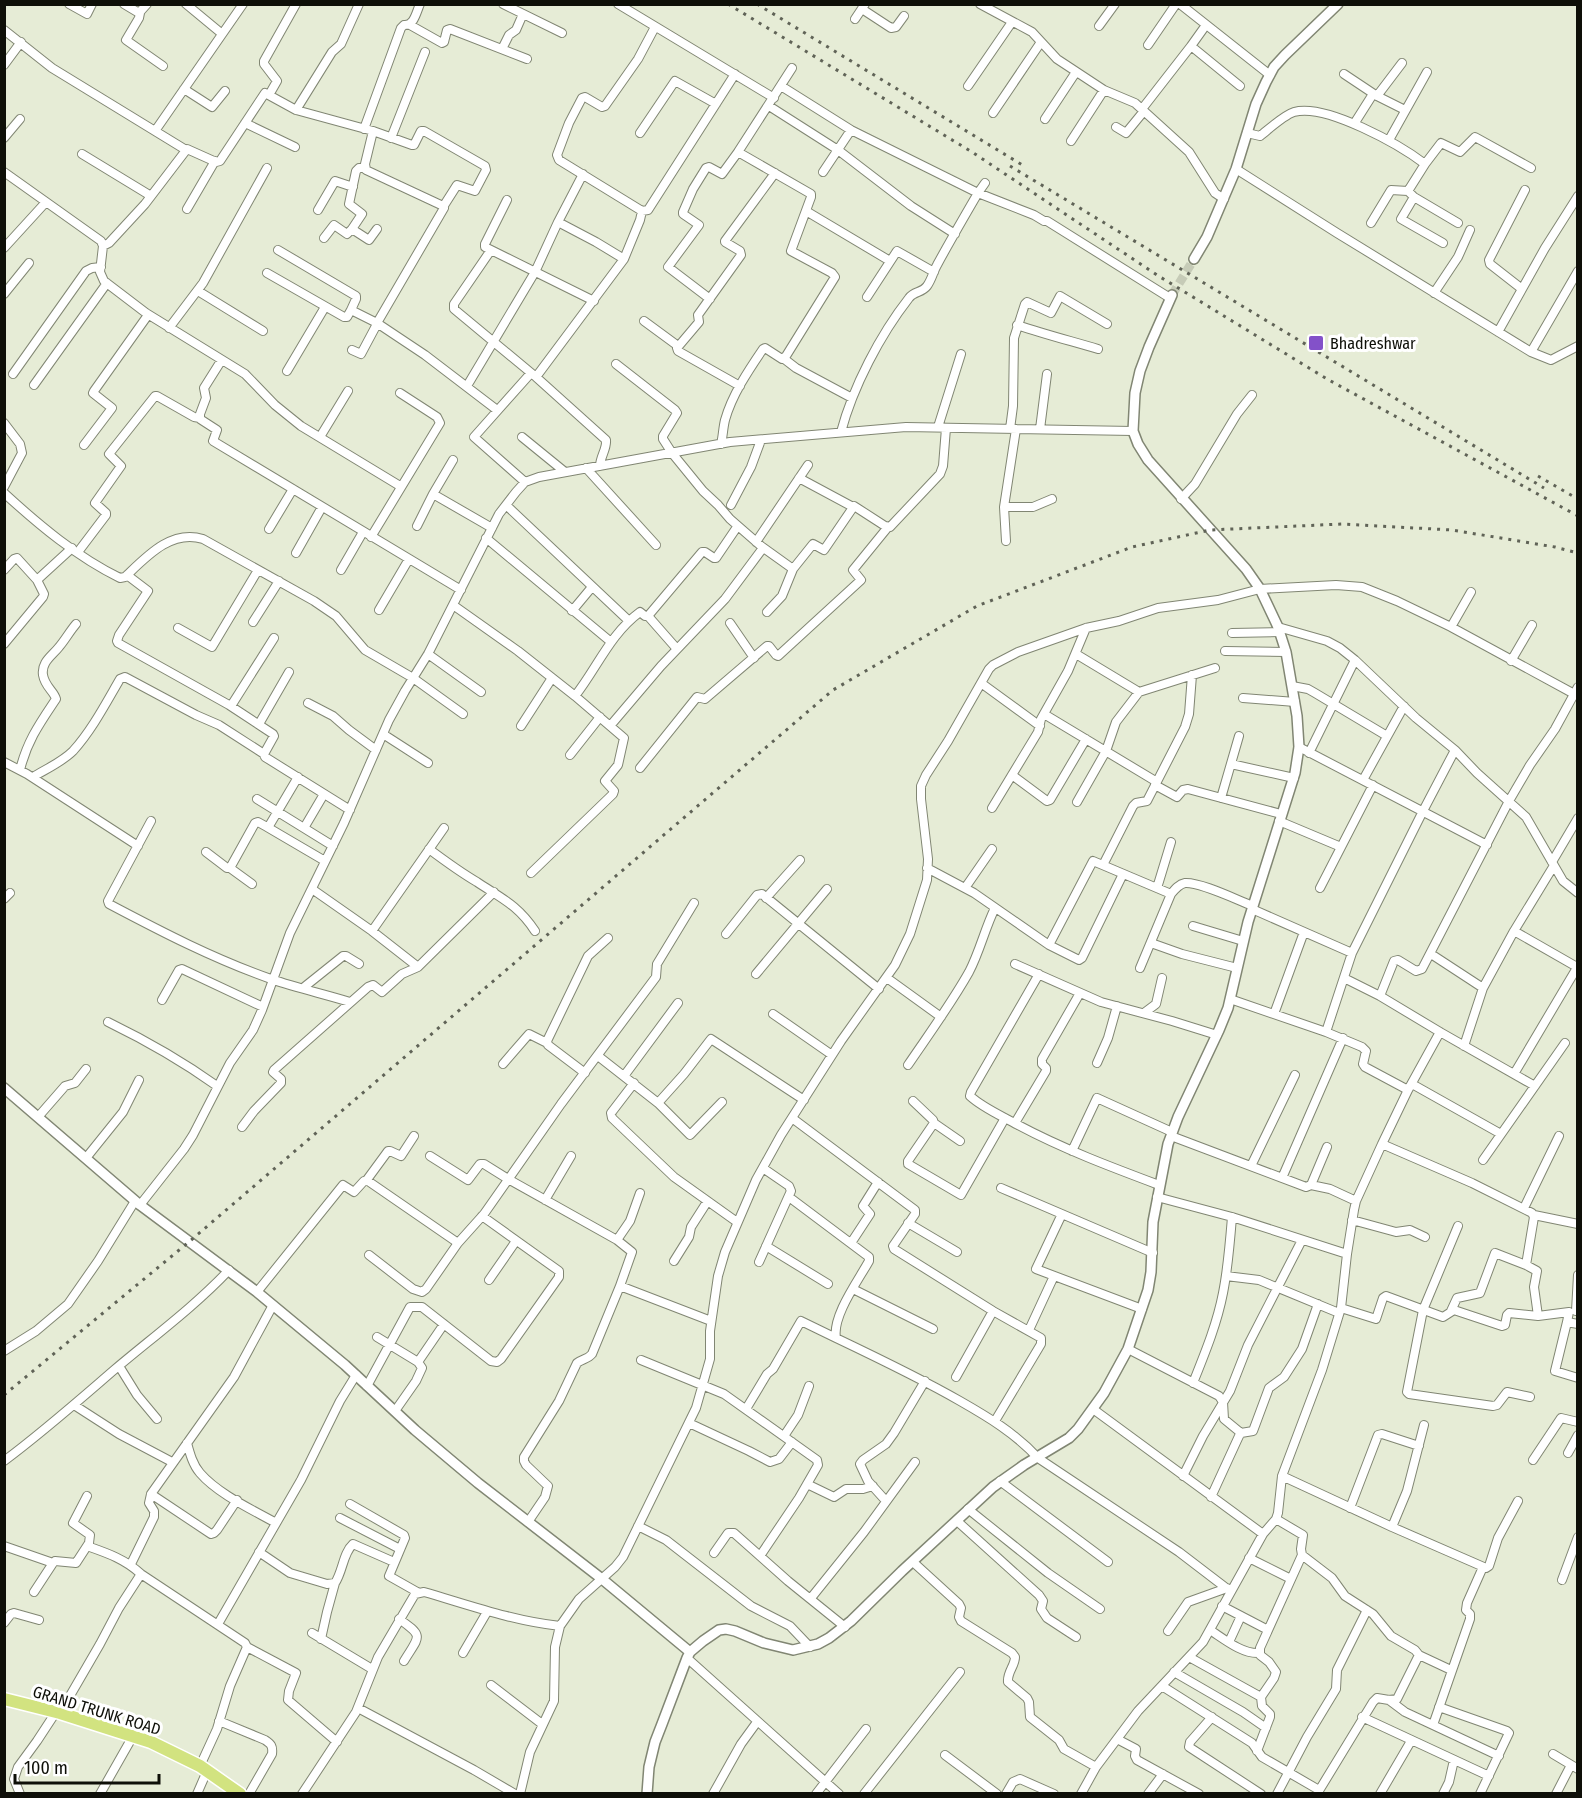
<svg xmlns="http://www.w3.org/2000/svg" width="1582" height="1798" font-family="'Fira Sans Condensed',sans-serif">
  <rect width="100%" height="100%" fill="#e6ecd6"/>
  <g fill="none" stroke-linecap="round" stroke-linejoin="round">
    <path stroke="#c6cbb7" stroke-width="9" stroke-dasharray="9 4.5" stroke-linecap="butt" d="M1172,295l22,-36"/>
    <g stroke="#818673" stroke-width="10">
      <path id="minor" d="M69,4l18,10 5,-10
        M124,4l15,9 8,-9
        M186,4l35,29
        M503,4l59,29
        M618,4l156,94
        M980,4l52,28 25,27 47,31 31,13 54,49 26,41 9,6
        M1180,4l90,71
        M862,9l29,19 5,-1 8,-11
        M140,13l-1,5 -13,22 37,26
        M855,19l10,-15
        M410,25l32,18 2,-1 3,-12 3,-1 77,30
        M1206,25l-15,21 49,40
        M1099,26l16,-22
        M655,27l-17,32 -33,47 -3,1 -17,-10 -3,1 -13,25 -12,32 2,5 83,51 6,-1 87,-136
        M4,30l48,38 134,82
        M1148,45l28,-41
        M502,49l7,-14 7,-5 7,-16
        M4,65l17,-23
        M1344,74l33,22 28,14
        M781,86l70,44 127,63 56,22 10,6h3l123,77
        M968,86l44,-64
        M184,89l28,18 13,-16
        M269,95l8,-14 -13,-17v-3l32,-57
        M1377,96l25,-33
        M769,106l69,44 73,56 44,28
        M1142,109l49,-63
        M296,110l36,-58 9,-8 18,-40
        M993,113l48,-71
        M1045,119l31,-47
        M245,123l50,24
        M1354,124l19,-30
        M1116,127l10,6 18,-22
        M364,129l37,-101 3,-3c10,1 12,-12 16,-21
        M155,131l88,-127
        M373,131l-8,33 1,6 75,35 3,3 -67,115 48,32 72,55
        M640,133l35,-52 41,23
        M1247,133l13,3c9,-7 24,-21 34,-24 32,-9 106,33 131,52
        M4,138l16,-19
        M391,138l34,-86
        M1389,140l38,-68
        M1071,141l33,-51
        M82,154l69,42
        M365,168h-6l-3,3 -7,33 13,10 -10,15 17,11 8,-11
        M1236,169l101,64 194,119 20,8 27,-14
        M4,172l97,69 2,5 -3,26 4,9 42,32 99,61 30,31 26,21 99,60
        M823,172l28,-42
        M1408,191l6,6 -13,22 42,24
        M1414,197l44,26
        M507,200l-22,44v3l109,54
        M187,209l28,-48
        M318,210l17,-29 18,6
        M806,211l84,50
        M1371,223l20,-33 17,1 17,-27 16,-21 19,9 15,-15 56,31
        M324,238l10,-13 13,9 5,-5
        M103,246l6,-3 36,-39 42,-55 29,13 4,-1 45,-68 31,17 77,21 39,14h2l7,-14h3l61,35 1,4 -11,21 -18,-6 -14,22
        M4,248l42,-46
        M278,250l78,46v3l-5,11 26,13
        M491,250l-37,54v5l82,68 70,63c1,9 -6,17 -6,26
        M624,259l16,-39 2,-9
        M267,273l77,44h3l4,-7
        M1522,289l-32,-25 -1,-4 36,-70
        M198,291l65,40
        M1434,293l24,-36 12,-27
        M4,294l25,-31
        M867,297l30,-46 37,21
        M710,299l-42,-32 31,-42 -16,-11v-2l10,-23 13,-21 3,-1 13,7 16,-22 54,-84
        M644,321l34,25
        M1017,325c27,9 54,16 81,24
        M169,328l34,-45 64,-115
        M1498,332l47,-84 33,-52
        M352,350l9,4 16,-30
        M1531,352l47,-81
        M783,358l13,10 56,30
        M221,361l-17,27 2,10 -6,16v5l17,11 -4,11 248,149
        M616,364l59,46 2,3 -14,23v3l9,14 31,38 15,14 12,14 31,27 32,23 20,-25 11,6 30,-44 31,20 5,1 50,-53 3,-8 3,-38
        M287,371l38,-64
        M13,374l73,-103 6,-3 9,-1
        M536,377l88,-118 -28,-17 -38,-20
        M34,385l73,-102
        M467,386l68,-114 23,-50 25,-48
        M740,386l-62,-35 -1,-3 22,-26 -1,-7 43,-60 -1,-4 -15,-9v-1l50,-68
        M4,423l16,21 2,9 -18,34
        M938,427l23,-73
        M1010,429l3,-23 1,-68 11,-34 2,-2 24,11 9,-17 47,28
        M1040,429l7,-55
        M841,432c12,-45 39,-97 68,-134 5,-7 13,-5 18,-12 5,-7 6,-14 10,-21 13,-24 27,-48 41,-72l7,-10
        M320,437l28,-46
        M522,437l43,35
        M721,444c2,-8 2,-16 4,-24 7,-25 23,-49 38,-71l2,-1 17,11 4,-3 49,-79 -3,-4 -41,-22 20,-54v-3l-73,-42
        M84,445l28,-37 -19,-15 1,-2 54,-76
        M586,468l70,77
        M799,478l54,29
        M525,482l-51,-45 57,-64
        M4,493c35,32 73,64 116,85l5,-1c21,-20 46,-48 78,-38l111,62 22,15 29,34 48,28 50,36
        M433,494l59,34
        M1181,499l14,-15 42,-70 15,-19
        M506,505l123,116
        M731,505l20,-38 10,-27
        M1004,507h29l19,-8
        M417,526l16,-32 20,-34
        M269,529l24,-40
        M371,537l69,-114 -3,-6 -37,-24
        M486,538l125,104
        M1006,541l-2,-34 12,-78
        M756,542l52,-77
        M78,552l28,-37v-2l-11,-10 26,-37 -12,-12 46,-58h2l37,21 6,1
        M296,553l26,-46
        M4,570l10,-11 3,-1 20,22
        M341,570l22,-38
        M127,575l21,16 -29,44 -2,6 1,2 111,62 44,29 1,2 -10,18 1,3 85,53
        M453,605l65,46 57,45 49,42 -6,27 -13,16 9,10 -1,3 -82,79
        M379,610l30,-51
        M572,611l20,-24
        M767,612l15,-16 11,-27
        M648,616l29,33
        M253,622l26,-41
        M730,623l24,35
        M1278,627l49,14 13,7 15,12 61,58 39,32 22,23 49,44 37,64 15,12
        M1451,627l20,-35
        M178,628l34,19 46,-77
        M1232,633l48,-1
        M4,644l39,-47 1,-3 -7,-14 35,-32
        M1225,651l61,1
        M428,654l53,38
        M1076,654l63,38 76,-24
        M1511,661l21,-36
        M981,683l59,43
        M1292,686l16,3 7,4 72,43
        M575,696c22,-28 35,-62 65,-84l5,4h3l54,-64h3l9,6h2l21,-31
        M1243,698l52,4
        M308,703l25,13 16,14 27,20
        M231,706l43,-68
        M1044,714l113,68
        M259,724l30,-52
        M521,726l31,-48
        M610,726l51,-60 64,-67 38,-51
        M383,734l45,29
        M1299,747l188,98
        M1309,753l46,-93
        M570,755l30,-38
        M4,762l23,12 111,72
        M1231,764l63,14
        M640,768l57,-71 8,2 62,-53h2l7,9 2,1 83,-76 -8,-10 35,-43
        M20,770c7,-29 20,-47 36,-71 -2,-8 -11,-12 -13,-24 -2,-13 9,-19 16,-28 6,-7 11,-16 17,-23
        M1012,775l35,26 3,-1 36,-61
        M33,777c13,-8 29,-15 40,-26 19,-21 33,-48 47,-72l5,-2 71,38 23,10 45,29
        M1363,780l41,-74
        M1155,785l22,12 6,-7 5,-1 93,25
        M1221,798l18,-62
        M257,799l76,47
        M1077,802l29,-51 10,-29 23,-30
        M992,808l46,-76 3,-13 27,-48 18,-43
        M151,821l-43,80 1,3c53,28 105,55 162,75 26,9 53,15 79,23
        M1279,821l62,26
        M267,827l58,34
        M304,828l20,-34
        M429,849c16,12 31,23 48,33 24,16 41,23 58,49
        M206,852l21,16h3l25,-45 3,-1 9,5 2,-1 29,-49
        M1552,862l26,-44
        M1103,865l30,-59 3,-3 11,-2 38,-74 4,-13 3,-39
        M230,868l22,16
        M927,868l47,25 75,52 30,15 3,-2 41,-84
        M965,888l27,-39
        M1157,888l14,-46
        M1320,888l53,-103
        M312,889l60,42 46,36
        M766,898l34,-38
        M4,899l6,-6
        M1252,909l100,44
        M1193,926l50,15
        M372,931l72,-103
        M1514,931l63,36
        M726,934l31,-39 5,-1 117,95
        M1151,943l31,11 55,14
        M1049,945l44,-84 78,33
        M1431,954l52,34
        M1015,964l86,38 71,19 45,14
        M1140,968l31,-74c4,-5 8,-10 14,-11 16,-1 52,17 68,23
        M756,974l71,-85
        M1039,974l-68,118 -1,4c13,12 32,20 48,29 45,24 93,42 141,60
        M887,978l54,39
        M1344,978l36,18 60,36 95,54
        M303,988l40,-32h3l13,8
        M1380,996l14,-35 4,-1 18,11 6,-2 87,-168 21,-36 25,-36 23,-42
        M1230,999l96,33 36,15 4,4 -3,13 2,3 43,23
        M162,1000l17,-30 3,-1 81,38
        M1144,1013l12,-9 6,-26
        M773,1014l59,41
        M1274,1014l30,-82
        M108,1022c39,19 74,39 109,64
        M1326,1032l26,-79 71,-142 32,-61
        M1464,1046l19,-58 31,-57 39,-64
        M598,1056l60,47 32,32 32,-33
        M1097,1063l11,-25 9,-32
        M503,1064l26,-30 18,9
        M908,1065c21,-31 43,-61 61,-93 11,-21 16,-44 26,-64
        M585,1073l-37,-28 -1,-4 41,-85 20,-18
        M1514,1074l64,-108
        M624,1076l54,-73
        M634,1083l-23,30 1,5 62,59 63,45
        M1412,1084l89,50
        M913,1101l20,19 1,3 -26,38v3l53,31 44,-77
        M658,1103l26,-29 27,-35 93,61
        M38,1117l27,-31 10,-3 11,-14
        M792,1118l123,92v4l-22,32 1,3 99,62 48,27v6l-46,77
        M934,1123l26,18
        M1015,1123l31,-52v-3l-4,-4v-5l38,-66
        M242,1127l12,-16 27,-28v-4l-8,-7 1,-2 94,-83 5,-2 9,7 20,-18 16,-7 76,-75
        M1171,1136l135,51 5,-2 16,-38
        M1382,1144l26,-54 32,-58
        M1072,1151l25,-53 75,34
        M430,1156l38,24 12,-16h4l24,15 109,61 15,12 -12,34 -28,68c-4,5 -10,5 -15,9l-18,38 -35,56v4l2,4 22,21 -3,11 -17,25
        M86,1158l37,-46 16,-32
        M1483,1160l82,-117
        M1251,1166l44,-91
        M1282,1178l61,-140
        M366,1181l22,-30h2l11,5 13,-20
        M1311,1185l19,4 26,12
        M1001,1188l152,65
        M789,1197l80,60v4c-11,20 -37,55 -33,77 42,20 84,40 124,63 28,16 55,32 78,57l141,94 51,39
        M1157,1197l75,20 115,37
        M545,1200l26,-44
        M140,1205l44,-56 9,-14 37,-72 23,-33 9,-20 28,-77 54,-110 45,-103 16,-29 23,-37 71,-140 17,-22 9,-10 14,-5 191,-35 176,-15 227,4
        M1524,1208l35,-72
        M1062,1214l-26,55 106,40
        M1534,1215l44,9
        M1352,1220l44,12 14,-2 15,7
        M908,1223l49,29
        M1458,1226l-35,84 -16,82 2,2 84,12 4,-1 10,-13 23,5
        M617,1240l13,-19 10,-28
        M851,1243l19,-29 -7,-8 15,-24
        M766,1246l62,38
        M369,1255l44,34 9,3 4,-3 32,-46 26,-29 77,-110 95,-127 1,-13 37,-61
        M674,1261l15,-24 2,-10 16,-25
        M759,1262l32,-71 -2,-5 -26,-18
        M1226,1276l33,4 80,33
        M489,1280l27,-39
        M620,1286l91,35
        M853,1289l80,40
        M257,1292l86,-107 11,7 10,-11h4l90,62
        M1341,1308l35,11 7,-21 3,-2 57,21 11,-7 48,16 3,-1 2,-10 2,-2 29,3
        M1451,1311l6,-13 23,-5 15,-40 31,12
        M1576,1311l2,-36
        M1567,1322l-12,49 23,7
        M1029,1330l25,-54
        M377,1337l41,25 4,6 -6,13 -21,30
        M1128,1349l91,47 4,6 1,17 17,14
        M4,1351l32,-20 32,-27 30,-43 37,-60
        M641,1360l83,34 93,66 1,5 -19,33 -39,58
        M418,1362l26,-38
        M119,1366l18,29 20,24
        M956,1377l37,-66
        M1193,1383c12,-30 24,-59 30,-90 5,-25 7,-51 9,-76
        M367,1386l43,-79h12l69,54 6,1 4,-3 58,-82v-6l-77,-55
        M74,1405l45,29 53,28
        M746,1409l21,-35 6,-5 28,-48 35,17
        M1093,1409l170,125
        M689,1423l60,28 21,11 9,-3 13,-17
        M784,1436l14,-21 11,-29
        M187,1443c3,11 6,22 13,30 18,21 53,37 76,50
        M1568,1453l10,-18
        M1533,1460l28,-42 17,4
        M4,1461c39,-29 74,-60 110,-91 39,-33 80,-63 115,-100
        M1183,1476l20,-40 27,-45 18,-46 54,-105
        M1282,1476l110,51 94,41 3,-2 9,-28 20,-37
        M1000,1481l108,81
        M807,1484l27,13 12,-8h17l10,-3
        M151,1494l60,40 3,-1 3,-3 20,-30
        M1211,1497l28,-61 2,-3 12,-2 16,-43 15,-11 18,-28 16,-45
        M886,1501l-18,-20 -8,-17 3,-4 23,-16 8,-11 31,-52
        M350,1504l54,31 1,3 -16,38 30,17
        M1350,1508l28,-73 4,-1 37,12
        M968,1509l80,64 52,36
        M340,1518l60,31
        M1276,1519l27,16 -2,14 1,6 30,23 13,18 28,18 18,22 24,14 4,5 -22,44 -8,1 -12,-2 -4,4 -56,92
        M957,1521l82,74 4,6 -2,8 6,9 29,19
        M638,1526l28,14 85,66 39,20 20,21
        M1392,1527l15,-36 17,-66
        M4,1546l49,17
        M87,1546c20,7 38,13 54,28l104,69 2,4 -17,39 -13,43 -17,37
        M259,1552l31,21 37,11 8,-1c8,-12 8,-30 18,-39l41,18
        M714,1553l14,-20h6l54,48 57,46
        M1249,1558l42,21
        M913,1562l46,42 2,4 -2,9 2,4 51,32 3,4c0,9 -8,15 -7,25l19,16 2,4 1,15 29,23 5,9 32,18
        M131,1564l23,-47v-6l-5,-8 2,-9 83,-117 39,-72
        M1562,1580l16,-43
        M34,1592l19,-29 2,-2 21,2 13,-20 1,-8 -17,-12 14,-27
        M811,1598l53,-66 51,-70
        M1222,1606l46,24
        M399,1619c26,18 20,17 5,42
        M4,1623l7,-9 3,-1 25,7
        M218,1624l83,-144 39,-79 16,-26
        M1210,1630c14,9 32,24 49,23
        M1168,1631l20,-29 39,-14
        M312,1633l60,36
        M321,1639l6,-27 8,-29
        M1229,1642l12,-26
        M247,1647l49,26 -7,18 -1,9 49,42
        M463,1653l24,-41
        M1419,1655l32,15
        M1189,1657l72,40 1,9 8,8v3l-13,34
        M687,1658l152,136
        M1174,1672l69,40 23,16
        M491,1685l51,39
        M1162,1686l90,57 10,14 57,33
        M1261,1697l13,-19 2,-6 -7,-10 -9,-7v-7l42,-93
        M1389,1700l16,12 94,44
        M1439,1707l68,24 2,2 -29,61
        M358,1708l116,62 41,24
        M60,1713l40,-69 19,-36 22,-34
        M1212,1717l-22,25 -1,5 72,47
        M1362,1717l127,59
        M219,1721l46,19c6,4 8,6 7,14l-23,40
        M1433,1725l37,-106v-5l-4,-4 1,-7 16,-36
        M1117,1739l19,10 -1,7 2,4 62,34
        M1553,1754l25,15
        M945,1755l52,39
        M20,1794l-6,-15 4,-12 19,-26 19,-29
        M100,1794l33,-58
        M197,1794l10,-23
        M302,1794l54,-82 22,-55 37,-63 9,-2c45,13 89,29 136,34
        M520,1794l10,-42 24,-51 1,-54 5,-21 19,-27 36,-32 8,-10 73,-149 14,-49v-28l8,-55 7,-24 31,-72 25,-45 60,-94 54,-76 15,-31 17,-54 1,-21 -7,-60v-13l5,-11 22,-34 41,-72 4,-4 25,-13 68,-24 33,-7 39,-13 60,-8 42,-11 76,-4 26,2 35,14 54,26 127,69
        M713,1794l28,-50 16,-22
        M816,1794l50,-65
        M864,1794l96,-122
        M1006,1794l7,-12 7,-3 34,15
        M1081,1794l15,-27 42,-56 65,-69 60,-108 13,-15 2,-6 4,-37 40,-106 19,-62 6,-54 7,-44 2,-9 26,-57 90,39 60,30 2,4 -8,48 11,6 -3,16 4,29 31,-4 -2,10 11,2
        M1148,1794l15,-20
        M1277,1794l30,-57 29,-48 1,-19 30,-60
        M1380,1794l31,-53
        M1443,1794l6,-12 5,-22
        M1556,1794l15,-29"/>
    </g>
    <g stroke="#818673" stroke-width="12">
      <path id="tertiary" d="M1194,259l13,-22 29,-68 20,-65 10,-22 8,-15 11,-12 53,-51
        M4,1088l136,117 117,87 88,73 70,65 63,53 124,96 88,73
        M647,1794l2,-27 6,-25 7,-18 25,-66 3,-6 13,-11 16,-11 7,-1 9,2 29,12 29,7 25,-6 11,-6 22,-17 51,-50 91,-84 31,-22 45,-27 9,-9 26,-36 24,-44 20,-59 3,-18 2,-50 15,-78 10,-27 41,-87 9,-22 20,-86 47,-149 4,-26 -2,-31 -11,-64 -8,-25 -18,-38 -14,-20 -98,-109 -10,-16 -5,-13 2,-38 5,-22 9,-24 23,-52"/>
    </g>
    <g stroke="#fff" stroke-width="15">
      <path id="primary" d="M4,1699l56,14 91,29 49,24 40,28"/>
    </g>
    <use href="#minor" stroke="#fff" stroke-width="8"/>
    <use href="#tertiary" stroke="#fff" stroke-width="9"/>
    <use href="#primary" stroke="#d2e380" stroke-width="12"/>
    <path stroke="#606357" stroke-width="3" stroke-dasharray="3 6" stroke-linecap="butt" d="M728,4l244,148 185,123 170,104 251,137
      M757,4l267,162
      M1010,166l534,322
      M1538,476l40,23
      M4,1395l186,-154 643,-551 144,-84 155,-59 78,-17 132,-6 110,6 103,17 23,6"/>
  </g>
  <rect fill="#8351c9" stroke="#fff" stroke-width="2" x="1308" y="335" width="16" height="16" rx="3"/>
  <g text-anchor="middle" stroke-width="6" stroke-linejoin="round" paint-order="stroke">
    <g font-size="16" fill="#0e0f08" stroke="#fff" text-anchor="start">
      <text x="1330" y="349">Bhadreshwar</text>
    </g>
    <g font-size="16" fill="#0e0f08" stroke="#fff">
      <text transform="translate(97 1710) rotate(17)" y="6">GRAND TRUNK ROAD</text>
    </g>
  </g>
  <rect width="1582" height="1798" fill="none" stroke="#0e0f08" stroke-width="12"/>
  <path d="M15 1774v9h144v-9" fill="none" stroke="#0e0f08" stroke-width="3"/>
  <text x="24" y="1774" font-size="18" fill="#0e0f08" stroke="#ffffff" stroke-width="4.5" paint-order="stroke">100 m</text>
</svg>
